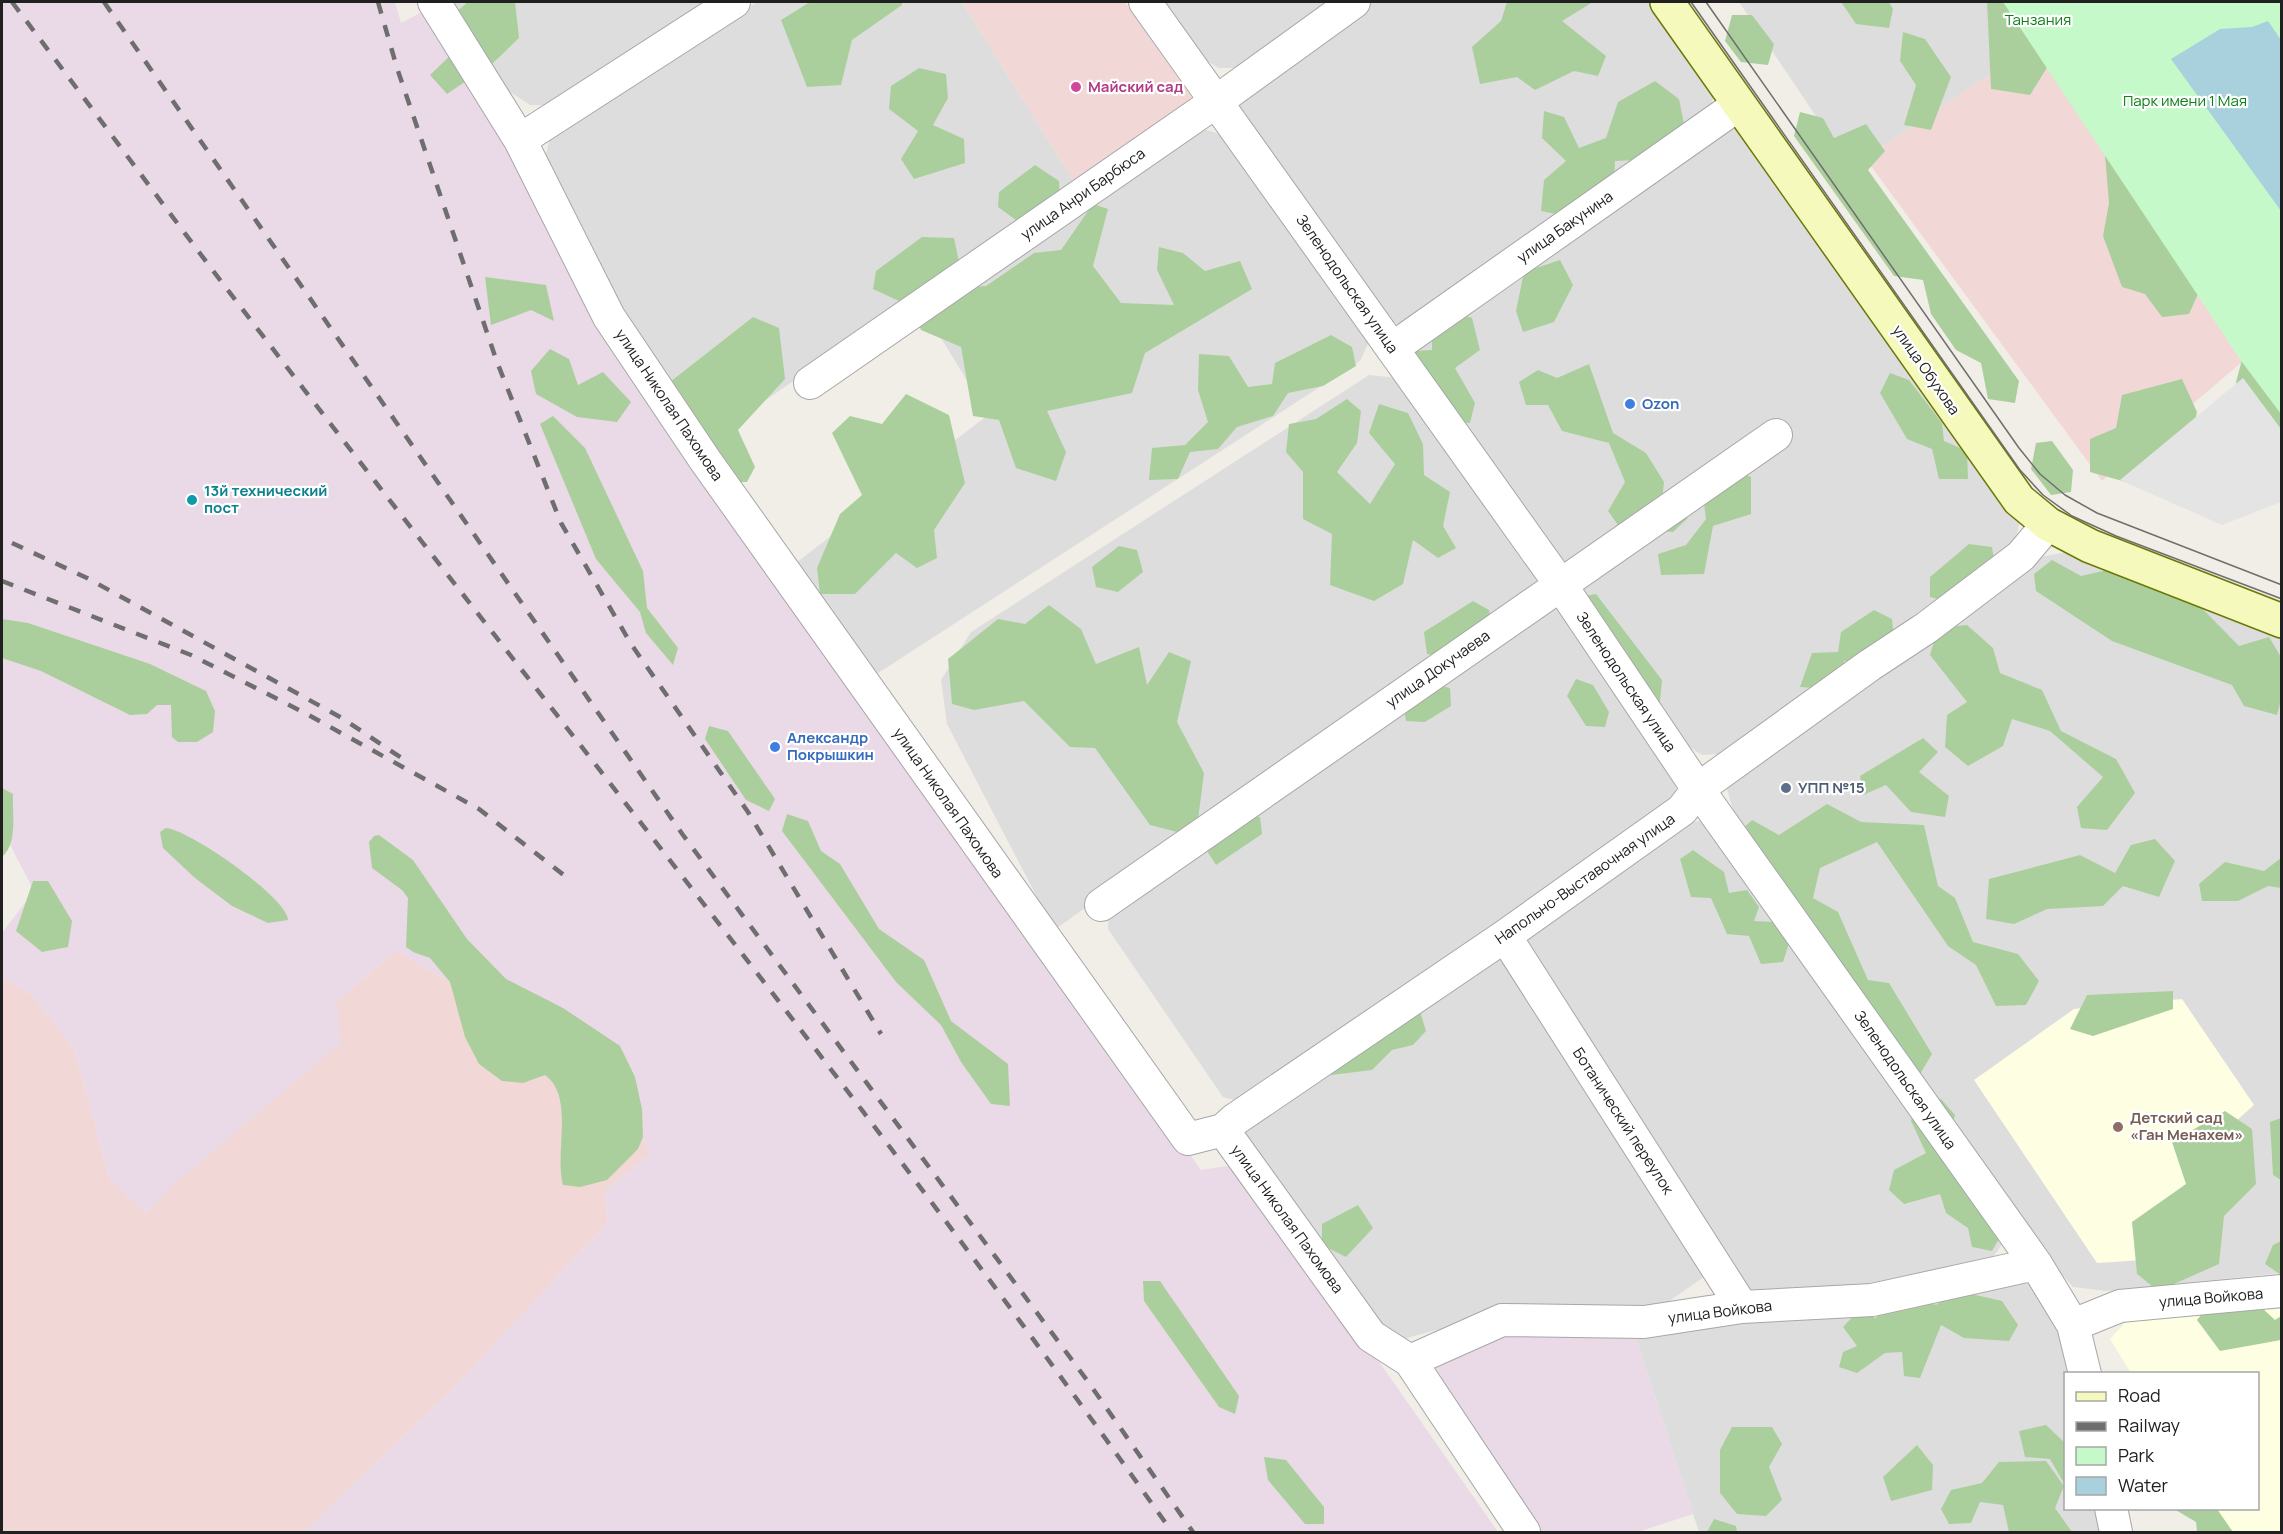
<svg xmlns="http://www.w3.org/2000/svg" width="2283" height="1534" font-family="Manrope,sans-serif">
  <rect width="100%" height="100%" fill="#f1eee7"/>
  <path fill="#dedddd" d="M448,2h269l-164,103h-23l-26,-17z
    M757,2h209l-3,2 113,181 -365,253 -87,-125 -81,-146 8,-34z
    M1162,2h168l-91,66h-20l-17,-10z
    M1369,2h285l61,88 -6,22 -307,213 -18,-6 -146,-208 4,-18z
    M1739,2h264l30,44 -168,112 -16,7z
    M1199,128l21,6 151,203 -11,24 -488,316 -80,-111 196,-151 -61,-100z
    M1741,128l280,388 -6,26 -292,212 -21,1 -15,-10 -269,-384 4,-20 295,-212z
    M1369,375l29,3 139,200 -5,12 -478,340 -107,-206 -6,-44 30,-48z
    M2073,551l208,82v640l-174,18 -34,-4 -22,-25 -316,-446 -9,-30 308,-228z
    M1555,609l14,3 109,164 -3,19 -8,16 -424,291 -20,-5 -115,-168 1,-21 427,-293z
    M1709,820l297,418 -14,21 -129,31 -116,9 -223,-352 2,-16 149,-106z
    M1496,952l19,8 196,312 -56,39 -136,-3 -116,31 -26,-9 -134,-190 6,-22z
    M2018,1280l24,10 35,83 -11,1v134l35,1 5,23h-407l-65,-199z"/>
  <path fill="#f1d8d7" d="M966,2h159l71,102 -120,81 -113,-181z
    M2033,46l209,316 -140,119 -237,-323z
    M396,951l54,31 176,120 24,52 -45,37 2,32 -155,167 -148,142h-302v-555l31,19 42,54 34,128 37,35 191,-212z"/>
  <path fill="#ead9e6" d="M2,2h393l6,21 23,-12 471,729 306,430 40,-6 257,368h-1194l148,-142 155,-167 -2,-32 45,-37 -24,-52 -176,-120 -54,-31 -59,50 4,42 -168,142 -27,28 -37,-35 -34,-128 -42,-54 -31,-19v-44l32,-42 -32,-62z
    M1490,1331l144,2 59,181 -55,18h-99l-114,-169z"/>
  <path fill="#feffe2" d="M2182,999l72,106 -48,43v108l-109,7 -123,-183 100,-71z
    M2281,1309v223h-56l-15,-23 48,-1v-134l-127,-1 -21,-34 17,-18z"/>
  <path fill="#abcf9c" d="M468,2h47l4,36 -26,25 -46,31 -17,-19 26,-25 -5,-34z
    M810,2h92v3l-50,35 -11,45 -34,2 -26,-67z
    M1507,2h86l-31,19 44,35 -8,20 -24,-5 -39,19 -18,-13 -37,7 -8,-37 29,-26z
    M1841,2h48l4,7 -4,19 -33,-4z
    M1987,2h138l-62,40 -33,53 -39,-6z
    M1732,15h20l22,29 -6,21 -27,-3 -16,-21z
    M1903,32l22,7 26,38 -20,53 -27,-5 12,-40 -16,-24z
    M919,68l27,6 2,24 -15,27 31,14 1,24 -51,16 -13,-20 17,-28 -29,-22 2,-23z
    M1655,81l24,18 5,25 -47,36 -22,1 -1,21 -48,34 -25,-5 3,-31 22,-19 -24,-23 2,-27 20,6 15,31 27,-10 12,-36z
    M1800,112l23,6 11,20 32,-14 19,27 -17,19 151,211 -4,22 -27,-4 -7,-36 -25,-13 -25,-36 -8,-34 -29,-4 -100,-140z
    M2104,143l108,120 -23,51 -27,3 -17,-23 -23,-7 -19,-51 6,-33z
    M1035,165l24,16 1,22 -37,22 -25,-18 1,-15z
    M1093,204l15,5 -15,57 28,37 53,2 -17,-35 2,-23 24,6 22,18 35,-10 12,28 -107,64 -13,40 -85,18 19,41 -10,29 -40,-13 -17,-48 -26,-4 -12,-69 -40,-17 -6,-14 36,-28 35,-2 48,-33 27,-3z
    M922,237l32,1 5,24 -60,39 -26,-12 3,-18z
    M1560,260l13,25 -19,37 -31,10 -7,-21 8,-39z
    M485,277l61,8 8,36 -23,-11 -40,15z
    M1452,311l20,7 8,32 -25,18 20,35 -5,20 -16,-2 -42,-70 20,-1v-24z
    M753,317l26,11 6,51 -47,51 17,37 -8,15h-13l-64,-100z
    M1331,335l21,12 4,19 -33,20 -35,7 -15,23 -36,11 -19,22 -28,3 -12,27 -29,1 3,-32 33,-3 23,-23 -10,-32 1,-36 30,2 19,31 24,-3 3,-21z
    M2246,345l35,10v106l-45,-79z
    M550,349l19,10 9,26 25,-13 28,30 -14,20 -40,-5 -41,-23 -5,-23z
    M1589,364l24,69 33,20 18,29 -2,19 26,17 -15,14 -53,-4 -12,-17 17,-29 -16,-39 -47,-12 -14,-26h-22l-7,-23 19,-12 19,8z
    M1890,373l19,7 33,43 2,18 23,10 1,28h-29l-7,-30 -25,-10 -27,-46z
    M2182,379l15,33 -7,34 -64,36 -36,-10v-33l26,-11 6,-33z
    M906,394l43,21 16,68 -31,47 3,28 -20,10 -21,-15 -41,41h-35l-3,-26 23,-54 22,-19 -30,-62 18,-17 32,8z
    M1347,399l14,12 -4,32 -20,29 33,32 25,-40 -26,-31 10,-29 29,9 15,31 1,31 26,17 -7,34 13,22 -18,10 -25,-18 -10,44 -29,17 -44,-16 2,-51 -29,-15v-47l-17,-20 3,-28 27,-5z
    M553,416l32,32 58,123 4,37 31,40 -5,17 -27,-32 -6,-21 -44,-53 -56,-135z
    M2052,441l21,29 -2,22 -20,3 -20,-26 5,-26z
    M1723,466l28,11v37l-38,12 -9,48 -43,1 -3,-21 28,-9 20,-26 -5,-38z
    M1969,544l23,3 4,23 -47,32 -19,-5v-20z
    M1119,546l18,4 6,22 -25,20 -22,-5 -4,-20z
    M2052,560l29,16 43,-10 57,21 58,59 30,-9 12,20v43l-4,15 -33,-9 -12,-21 -120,-44 -76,-50 -2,-17z
    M1596,594l66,86 -2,22 -15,-1 -68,-104z
    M1473,601l16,9 3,18 -44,30 -21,-4 -3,-22z
    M1049,605l32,24 15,35 43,-17 8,38 22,-33 22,9 -14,61 27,51 -6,47 -21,12 -27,-7 -55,-77 -25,-1 -46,-46 -50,9 -22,-6 -4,-45 50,-40 27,5z
    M1874,610l18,9 2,20 -31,22h-19l1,18 -17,10 -28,-2 12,-34 26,-1 3,-20z
    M2,619l26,4 122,41 56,27 9,20 -2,21 -16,10h-19l-6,-5 -1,-32h-14l-10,9 -17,1 -89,-44 -39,-13z
    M1967,625l26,23 7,25 42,17 19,41 55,28 19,34 -28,37 -26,-2 -4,-21 26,-30 -53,-46 -38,-12 -9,27 -35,20 -23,-19 2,-32 20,-13 -37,-47 8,-27z
    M1576,679l17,6 16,27 -4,15 -19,-1 -19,-30z
    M1432,683l18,5 1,18 -26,16 -19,-1 -3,-19z
    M709,726l19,5 47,68 -6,12 -23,-11 -41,-61z
    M1923,738l15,14 -19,20 30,24 -4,21 -34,-5 -25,-27 -23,10 -3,-19z
    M2,788l11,6c-1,20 5,49 -11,63z
    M1827,804l34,18 63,3 14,61 17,12 18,44 45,12 21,27 -13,24 -30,1 -20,-41 -28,-19 -71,-104 -57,26 -7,30 25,14 30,68 21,3 43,71 -15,25 -177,-248 12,-11 27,15z
    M1225,813l35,4 2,17 -46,31 -20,-31z
    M787,814l21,7 13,30 19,13 39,65 45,31 27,61 57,43 2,42 -19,-2 -30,-42 -20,-37 -45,-43 -114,-151z
    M166,828c22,1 122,70 122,92l-20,3 -36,-17 -37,-28 -32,-30 -3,-16z
    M379,835l34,25 54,79 39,40 57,29 57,38 15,31 7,32 1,28 -5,12 -31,31 -27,7 -17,-2c-9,-33 12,-88 -18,-110l-22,8 -21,-2 -23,-17 -14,-27 -15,-55 -20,-24 -17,-6 -7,-5 2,-49 -6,-8 -30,-22 -3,-26 5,-6z
    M2155,839l20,22 -16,36 -36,-11 -20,20 -56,3 -33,15 -28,-5 3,-40 91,-24 35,18 16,-28z
    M1693,850l31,22 5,21 18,-3 12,17 -5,14 19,1 16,21 -6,19 -22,2 -12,-28 -22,-2 -16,-36 -20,-1 -11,-38z
    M2281,858v30l-13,-2 -30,15h-36l-3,-17 26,-22 39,9z
    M33,881h15l24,40 -4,26 -26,5 -26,-21z
    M2173,991v18l-80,27 -23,-7 17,-34z
    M1420,1011l6,20 -13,14 -21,5 -20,20 -41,5 2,-20z
    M1941,1099l14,16 -8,27 52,97 -7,12 -20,-4 -4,-19 -22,-15 -6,-19 -36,10 -15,-14 5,-20 32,-17 -15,-32 5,-20z
    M2225,1111l27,18 4,55 -32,32 -5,48 -61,27 -21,-17 -5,-52 54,-38 -14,-42z
    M2281,1118h1l-1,62 -8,-5 -3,-53z
    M1358,1205l15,23 -27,29 -24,-12v-21z
    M2281,1241v34l-16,-11 8,-19z
    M1143,1281h17l79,115 -4,18 -16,-7 -75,-106z
    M1954,1290l48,11 16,24 -9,16 -45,-3 -23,-13 -21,53 -16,-2 -2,-24 -17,1 -28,20 -18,-6 4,-15 14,-6 -14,-19 13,-14 20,5 11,-15 33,-6 16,8z
    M2250,1297l25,23 6,-4v24l-61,11 -23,-31 17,-22z
    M2046,1425l19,18v42l-15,-26 -25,-2 -6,-26z
    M1732,1427h40l10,17 -13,23 13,33 -16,16 -29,-2 -17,-21v-43z
    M1917,1445l16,20 -1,25 -41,11 -8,-24z
    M1264,1457l22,3 38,47v17h-19l-37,-44z
    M2046,1461l18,25 -9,22 17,24h-63l-6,-27 -23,-3 -9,21 -22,1 -8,-15 10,-19 31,-7 17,-21z
    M2174,1509h43l16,23h-36l-1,-10z
    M1714,1519l22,7 1,6h-30z"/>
  <path fill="#c5f9ca" d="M2003,2h278v412l-39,-52z"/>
  <path fill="#e4e4e4" d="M2243,378l38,51v73l-59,23 -102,-45z"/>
  <path fill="#a8d1dd" d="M2268,21l13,19v171l-110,-152 49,-30 32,-2z"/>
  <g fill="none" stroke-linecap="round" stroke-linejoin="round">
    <g stroke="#a7a7a7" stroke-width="34">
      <path id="street" d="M434,2l86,138 89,177 96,143 483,679 35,-9 148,206 39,25 114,171
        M1145,2l415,582 138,205 338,475 37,61 12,49
        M520,140l214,-138
        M1393,348l345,-243
        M810,383l407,-282 137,-99
        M1101,905l675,-470
        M1505,936l237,371
        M1223,1130l11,-10 271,-184 177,-126 16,-21 172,-124 56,-37 95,-72 27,-32
        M2073,1325l47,-19 162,-15
        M1410,1361l92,-41 142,2 98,-15 130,-7 164,-36
        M2111,1508l5,24"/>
    </g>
    <g stroke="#6b7806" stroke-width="36">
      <path id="secondary" d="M1667,2l352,498 29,24 42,22 192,75"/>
    </g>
    <use href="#street" stroke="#fff" stroke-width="32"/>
    <use href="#secondary" stroke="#f5f9bc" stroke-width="33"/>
    <path stroke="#6e6e6e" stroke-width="1.5" d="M1691,2l329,468 23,25 29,21 44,20 166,63
      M1706,2l313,446 21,26 25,21 32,18 185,72"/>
    <path stroke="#6e6e6e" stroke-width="4.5" stroke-dasharray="12 12" stroke-linecap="butt" d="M12,2c68,90 134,180 202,270 320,420 654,829 958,1260
      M104,2l579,833 406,548 104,149
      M378,2l19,66 100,294 64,161 70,121 117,168 133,222
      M12,543l75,35 255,140 61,41
      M2,581l189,74 112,57 176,97 86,67"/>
  </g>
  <circle fill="#d1479c" stroke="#fff" stroke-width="2" cx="1076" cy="87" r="6"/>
  <g fill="#3f7fe0" stroke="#fff" stroke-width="2">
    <circle cx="1630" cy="404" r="6"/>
    <circle cx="775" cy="747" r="6"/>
  </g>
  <circle fill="#0f9aa8" stroke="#fff" stroke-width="2" cx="192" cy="500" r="6"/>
  <circle fill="#5c6f8a" stroke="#fff" stroke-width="2" cx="1786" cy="788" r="6"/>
  <circle fill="#8d6e63" stroke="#fff" stroke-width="2" cx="2118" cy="1127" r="6"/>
  <g text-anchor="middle" stroke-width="4.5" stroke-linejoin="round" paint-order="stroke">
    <g font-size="15" fill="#0d8018" stroke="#fff">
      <text x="2038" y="25">Танзания</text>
      <text x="2185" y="106">Парк имени 1 Мая</text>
    </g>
    <g font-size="15" font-weight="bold" fill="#b23c85" stroke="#fff" text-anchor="start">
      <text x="1088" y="92">Майский сад</text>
    </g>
    <g font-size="15" fill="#202020" stroke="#fff">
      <text transform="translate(1083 194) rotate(-35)" y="5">улица Анри Барбюса</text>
      <text transform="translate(1565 227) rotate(-35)" y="5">улица Бакунина</text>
      <text transform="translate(1347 284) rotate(55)" y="5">Зеленодольская улица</text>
      <text transform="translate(1926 370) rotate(55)" y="5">улица Обухова</text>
      <text transform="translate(669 405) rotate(56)" y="5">улица Николая Пахомова</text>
      <text transform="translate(1438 669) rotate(-35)" y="5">улица Докучаева</text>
      <text transform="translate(1626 682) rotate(56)" y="5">Зеленодольская улица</text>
      <text transform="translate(948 803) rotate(55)" y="5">улица Николая Пахомова</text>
      <text transform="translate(1585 879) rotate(-35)" y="5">Напольно-Выставочная улица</text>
      <text transform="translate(1905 1080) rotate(55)" y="5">Зеленодольская улица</text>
      <text transform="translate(1623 1121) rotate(57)" y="5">Ботанический переулок</text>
      <text transform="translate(1287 1219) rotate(54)" y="5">улица Николая Пахомова</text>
      <text transform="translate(2211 1298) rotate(-5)" y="5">улица Войкова</text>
      <text transform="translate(1720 1312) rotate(-7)" y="5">улица Войкова</text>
    </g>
    <g font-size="15" font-weight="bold" fill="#366cbe" stroke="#fff" text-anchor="start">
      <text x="1642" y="409">Ozon</text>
      <text x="787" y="743">Александр<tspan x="787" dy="17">Покрышкин</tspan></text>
    </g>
    <g font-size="15" font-weight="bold" fill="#0d838f" stroke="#fff" text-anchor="start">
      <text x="204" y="496">13й технический<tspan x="204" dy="17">пост</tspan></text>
    </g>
    <g font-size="15" font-weight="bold" fill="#4e5e75" stroke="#fff" text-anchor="start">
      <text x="1798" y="793">УПП №15</text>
    </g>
    <g font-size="15" font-weight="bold" fill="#785e54" stroke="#fff" text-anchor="start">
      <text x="2130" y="1123">Детский сад<tspan x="2130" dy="17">«Ган Менахем»</tspan></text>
    </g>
  </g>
  <rect width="2283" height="1534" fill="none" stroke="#202020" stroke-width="6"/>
  <rect x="2064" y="1372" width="195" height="138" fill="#ffffff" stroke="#a6a6a6" stroke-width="1.5"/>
  <rect x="2076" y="1392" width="30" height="9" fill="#f5f9bc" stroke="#a6a6a6" stroke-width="1.5"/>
  <text x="2118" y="1402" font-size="18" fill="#202020">Road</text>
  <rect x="2076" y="1422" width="30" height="9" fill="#6e6e6e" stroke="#a6a6a6" stroke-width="1.5"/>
  <text x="2118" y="1432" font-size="18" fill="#202020">Railway</text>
  <rect x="2076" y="1447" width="30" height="18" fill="#c5f9ca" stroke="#a6a6a6" stroke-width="1.5"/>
  <text x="2118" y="1462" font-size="18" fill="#202020">Park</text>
  <rect x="2076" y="1477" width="30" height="18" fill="#a8d1dd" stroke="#a6a6a6" stroke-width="1.5"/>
  <text x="2118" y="1492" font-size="18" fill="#202020">Water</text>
</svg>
